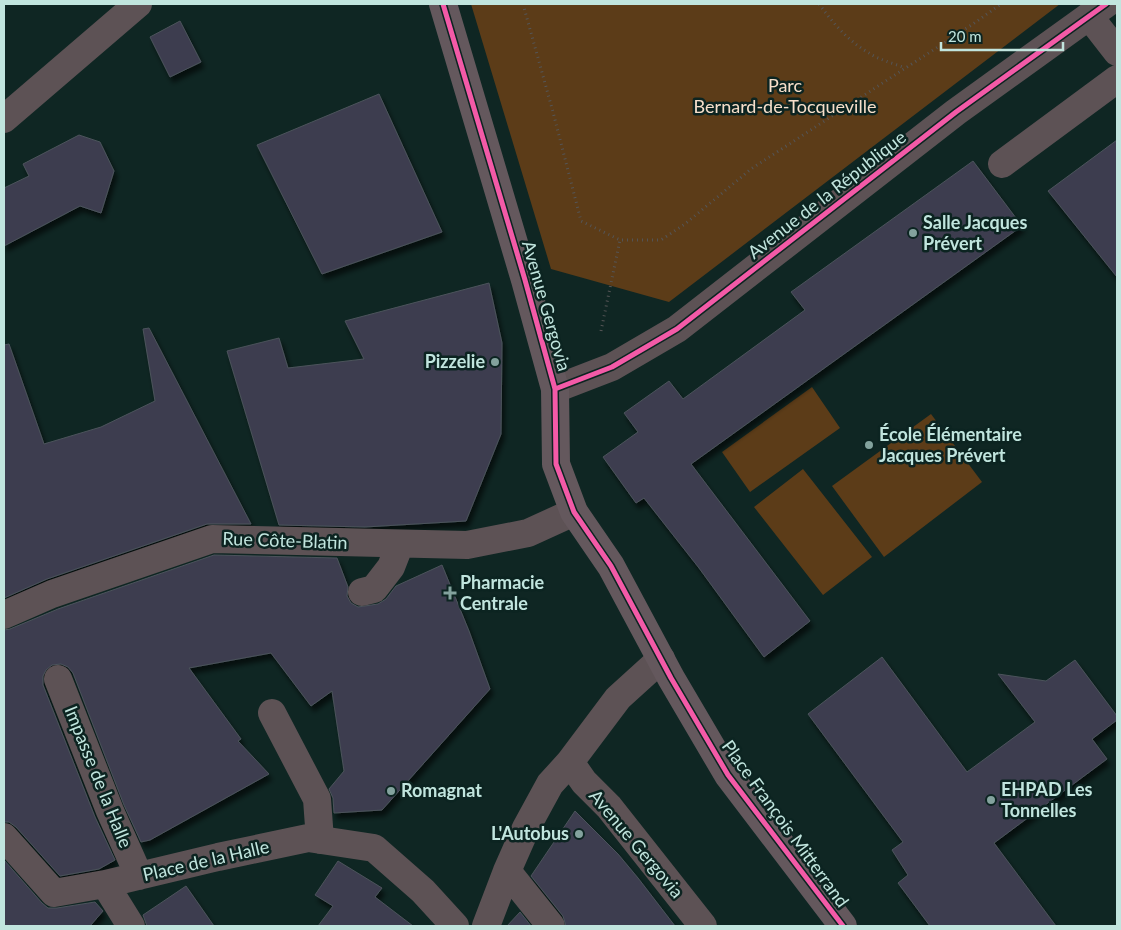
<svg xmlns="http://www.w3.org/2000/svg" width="1121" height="930" font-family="Lato,sans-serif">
  <defs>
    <filter id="shadow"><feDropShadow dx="3" dy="5.5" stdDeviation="2.5" flood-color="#0009"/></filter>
  </defs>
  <rect width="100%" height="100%" fill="#0f2623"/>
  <path fill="#5c3c18" d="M471,4h589l-391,298 -118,-33z
    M812,387l28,41 -90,64 -28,-40z
    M931,414l51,68 -98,75 -52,-71z
    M803,469l69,88 -49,38 -69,-88z"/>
  <path fill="#3c3e4f" stroke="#4c535b" filter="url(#shadow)" d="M180,21l21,41 -31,15 -20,-40z
    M379,94l63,138 -120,42 -65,-129z
    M79,135l21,7 14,29 -13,42 -21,-7 -76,40v-58l25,-12 -6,-12z
    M1117,140v137l-69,-86z
    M973,161l49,65 -331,238 119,157 -46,36 -65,-89 -55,-70 -8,5 -33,-46 35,-25 -14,-19 45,-32 14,18 122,-89 -14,-18z
    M489,283l13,60 -1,91 -35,87 -101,6 -86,-2 -52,-174 52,-13 9,30 76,-9 -19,-38z
    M149,328l102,196h-44l-160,55 -43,19v-253l5,-1 35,100 57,-17 54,-26 -12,-72z
    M214,555l123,3 11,29 -1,9 4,7 7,4 20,-3 8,-5 10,-13 46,-21 27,66 21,58 -108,121 -48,3 -1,-15 -4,-9 15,-18 -12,-80 -21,15 -40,-53 -82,15 52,71 -3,2 31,33 -119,66 -9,2 -17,-37 -51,-132 -5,-6 -7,-3 -9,1 -6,5 -3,6v9l52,132 20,43 -16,9 -39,7 -44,-49 -7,-5h-5v-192l6,-1 48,-20z
    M882,657l85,115 68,-50 -37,-48 48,7 29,-21 42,56v4l-25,19 15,20 -113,84 62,83h-126l-32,-43 10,-8 -16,-25 11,-8 -95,-128z
    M575,811l43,43 20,24 37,48h-109l-3,-10 -32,-40z
    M4,860l38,43 6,5h9l38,-6 8,9 -13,15h-86z
    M338,861l44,27 -7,9 38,29h-95l15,-20 -18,-11z
    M186,886l28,40h-67l-4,-11z
    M520,912l11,14h-24z"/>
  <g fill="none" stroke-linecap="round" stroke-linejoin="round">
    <path stroke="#555556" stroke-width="3" stroke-dasharray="1 4" stroke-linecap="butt" d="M523,4l30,108 28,109 39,19
      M819,4c14,19 29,37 50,49 10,7 24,10 36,15
      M601,331l19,-91h41l24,-16 66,-55 222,-145 28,-20"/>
    <path stroke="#5d5255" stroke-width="28" d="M1089,16l28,36
      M4,119l134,-115
      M1002,164l115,-85
      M555,389l57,-22 65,-38 279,-217 150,-108
      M362,592l12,-3 17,-22 9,-23
      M4,615l48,-21 160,-55 255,6 61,-12 46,-21
      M58,679l52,132 29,65
      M272,713l45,86 3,41
      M570,762l14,20 25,25 94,119
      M4,837l50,56 51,-9 26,42
      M507,871l44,55
      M105,884l113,-27 90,-19 66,10 49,43 32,35
      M486,926l21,-55 19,-43 24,-44 20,-22 48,-64 43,-39"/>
    <path stroke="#64585d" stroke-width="28" d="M443,4l82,276 30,109 1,75 18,48 37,54 60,112 57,97 115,151"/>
    <g stroke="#0c2421" stroke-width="8">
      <path id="cycleway" d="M443,4l82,276 30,109 1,75 18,48 37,54 60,112 57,97 115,151
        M555,389l57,-22 65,-38 279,-217 150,-108"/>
    </g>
    <use href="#cycleway" stroke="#f35aa7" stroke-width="5"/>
  </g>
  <g fill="#83a29d" stroke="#0c2421" stroke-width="2">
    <circle cx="913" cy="233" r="5"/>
    <circle cx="495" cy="362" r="5"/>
    <circle cx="869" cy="445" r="5"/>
    <path d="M447.5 585.5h5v5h5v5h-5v5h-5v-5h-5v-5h5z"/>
    <circle cx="391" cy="791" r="5"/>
    <circle cx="991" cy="800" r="5"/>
    <circle cx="579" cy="834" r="5"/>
  </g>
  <g text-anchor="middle" stroke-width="5" stroke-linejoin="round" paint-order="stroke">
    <g font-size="18" fill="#f7dfca" stroke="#0c2421">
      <text x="785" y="92">Parc<tspan x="785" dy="21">Bernard-de-Tocqueville</tspan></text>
    </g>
    <g font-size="18" fill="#c1e5de" stroke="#0c2421">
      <text transform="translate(827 195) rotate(-38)" y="6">Avenue de la République</text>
      <text transform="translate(546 306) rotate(74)" y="6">Avenue Gergovia</text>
      <text transform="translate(285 541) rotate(2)" y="6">Rue Côte-Blatin</text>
      <text transform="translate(98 777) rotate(68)" y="6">Impasse de la Halle</text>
      <text transform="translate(785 824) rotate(54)" y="6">Place François Mitterrand</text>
      <text transform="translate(636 844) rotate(50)" y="6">Avenue Gergovia</text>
      <text transform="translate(206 861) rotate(-13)" y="6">Place de la Halle</text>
    </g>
    <g font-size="18" font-weight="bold" fill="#c1e5de" stroke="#0c2421" text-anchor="start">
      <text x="923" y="229">Salle Jacques<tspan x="923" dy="21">Prévert</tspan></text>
      <text x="485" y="368" text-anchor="end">Pizzelie</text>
      <text x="879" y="441">École Élémentaire<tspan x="879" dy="21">Jacques Prévert</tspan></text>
      <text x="460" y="589">Pharmacie<tspan x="460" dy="21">Centrale</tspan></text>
      <text x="1001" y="796">EHPAD Les<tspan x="1001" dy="21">Tonnelles</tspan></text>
      <text x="401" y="797">Romagnat</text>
      <text x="569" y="840" text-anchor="end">L'Autobus</text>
    </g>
  </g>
  <rect width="1121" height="930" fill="none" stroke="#c1e5de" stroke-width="10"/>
  <path d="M941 42v8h122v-8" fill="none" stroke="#c1e5de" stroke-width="2.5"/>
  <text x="948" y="42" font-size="15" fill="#c1e5de" stroke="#0c2421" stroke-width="4" paint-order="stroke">20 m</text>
</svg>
